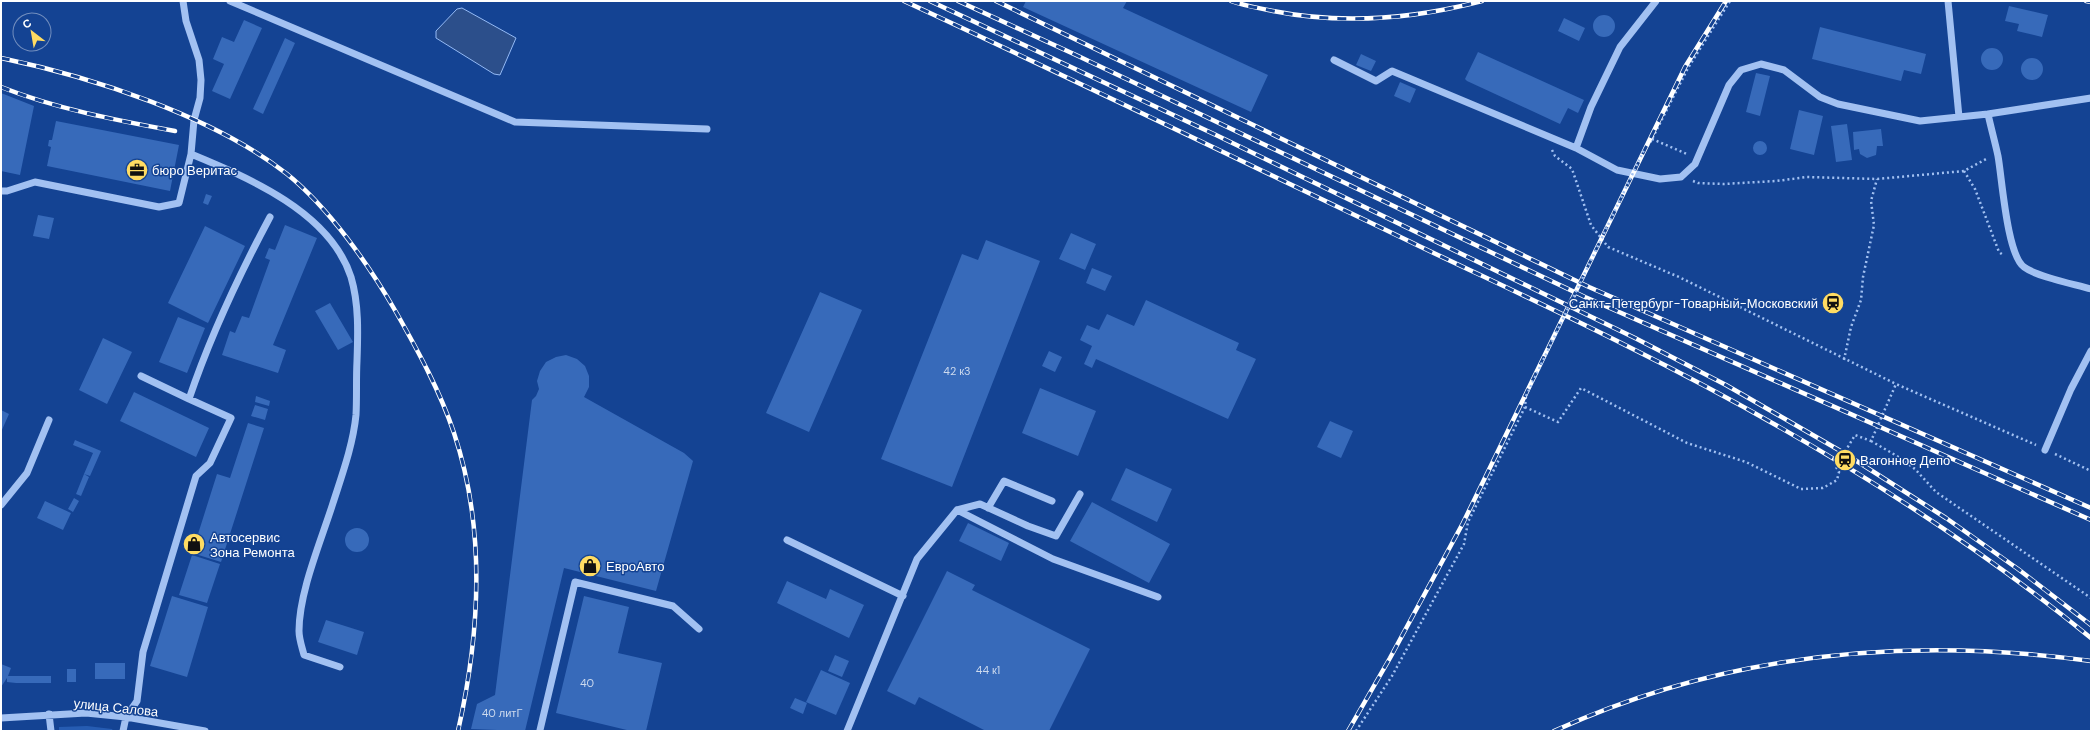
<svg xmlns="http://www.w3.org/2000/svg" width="2092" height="732" font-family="'DM Sans',sans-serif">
  <rect width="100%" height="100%" fill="#144393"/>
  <path fill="#265cb2" d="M87,726l25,3 1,2h-54v-4z"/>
  <path fill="#2c4f8b" stroke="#94baf5" d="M462,8l54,30 -16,37 -6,-1 -58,-36v-7l21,-22z"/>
  <path fill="#376aba" d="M1026,1h101l-4,7 145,67 -17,37 -228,-105z
    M2009,6l39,9 -6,22 -25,-6 2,-7 -14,-3z
    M1593 26a11 11 0 1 1 22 0a11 11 0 1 1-22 0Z
    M1564,18l21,10 -6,13 -21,-10z
    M244,20l18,8 -32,71 -18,-8 12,-27 -11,-5 9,-22 12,5z
    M1820,27l106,27 -5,20 -17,-4 -3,11 -89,-22z
    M285,38l10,5 -32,71 -10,-5z
    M1981 59a11 11 0 1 1 22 0a11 11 0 1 1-22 0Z
    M1478,52l106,48 -6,13 -10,-5 -8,16 -93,-43 -2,-2z
    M1361,54l15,7 -5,10 -15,-6z
    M2021 69a11 11 0 1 1 22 0a11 11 0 1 1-22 0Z
    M1756,73l14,3 -10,40 -14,-4z
    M1400,82l16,7 -6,14 -16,-7z
    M1,93l33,13 -14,69 -19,-4z
    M1799,110l24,6 -9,39 -24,-6z
    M56,121l123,24 -9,46 -123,-25 4,-19 -3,-1 1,-6h3z
    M1847,124l5,36 -16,2 -5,-36z
    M1881,129l2,17h-6l-1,9 -9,3 -7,-4 -1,-5 -5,1 -1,-18z
    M1753 148a7 7 0 1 1 14 0a7 7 0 1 1-14 0Z
    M206,194l6,2 -4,9 -5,-2z
    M38,215l16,3 -5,21 -16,-3z
    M285,225l32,13 -44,107 13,5 -8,23 -56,-18 8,-24 5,2 7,-17 7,2 21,-58 -5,-2 4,-10 6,2z
    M205,226l40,20 -37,77 -40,-20z
    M1071,233l25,11 -11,26 -26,-11z
    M986,240l54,21 -88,226 -71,-28 81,-205 16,6z
    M1092,268l20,8 -7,15 -19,-8z
    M820,292l42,18 -53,122 -43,-19z
    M1146,300l93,43 -3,7 20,9 -28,60 -132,-60 -4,9 -8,-4 8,-18 -12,-6 7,-15 12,5 8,-16 27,12z
    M330,303l23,39 -15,8 -23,-39z
    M178,317l27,11 -18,45 -28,-11z
    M103,338l29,14 -25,52 -28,-14z
    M1049,351l13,6 -7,15 -13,-6z
    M566,355l11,4 8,7 4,10v11l-5,10 100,56 9,8 -37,130 -92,-23 -39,163 -54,-2 6,-25 18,-9 37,-295 4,-4 3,-7 -2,-8 3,-10 6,-9 10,-5z
    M1040,388l56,23 -18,45 -56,-23z
    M134,392l75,36 -13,29 -76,-36z
    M256,396l14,5 -1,5 -14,-4z
    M255,405l13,4 -3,11 -14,-4z
    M1,410l8,4 -8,18z
    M1330,421l23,10 -12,27 -24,-11z
    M248,423l16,5 -43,134 -29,-9 25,-79 13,4z
    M75,440l26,11 -11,25 -6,-2 9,-21 -20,-8z
    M1126,468l46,21 -15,33 -46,-22z
    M84,474l5,3 -8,19 -5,-2z
    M74,498l5,3 -6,11 -5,-3z
    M45,501l26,12 -8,17 -26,-12z
    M1092,502l78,42 -21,39 -79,-42z
    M968,523l41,20 -8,18 -42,-20z
    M345 540a12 12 0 1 1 24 0a12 12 0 1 1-24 0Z
    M192,555l28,9 -13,39 -28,-8z
    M947,571l28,14 -3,5 118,59 -41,82h-63l-67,-34 -4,8 -28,-14z
    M787,581l39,18 4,-10 34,16 -15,33 -72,-35z
    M172,596l36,11 -21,70 -37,-11z
    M584,596l45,11 -11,46 44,10 -16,68h-15l-75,-18z
    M326,620l38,12 -7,23 -39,-13z
    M835,655l14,6 -7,16 -14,-6z
    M95,663h30v16h-30z
    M1,664l10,4 -3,8h43v7h-35l-9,-1v-4l-6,9z
    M67,669h9v13h-9z
    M821,670l29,13 -14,32 -30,-13z
    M795,698l12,5 -4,11 -13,-6z"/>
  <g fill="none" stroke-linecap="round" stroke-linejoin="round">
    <path stroke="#a2c1f2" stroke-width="2.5" stroke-dasharray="2 3" stroke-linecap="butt" d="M1652,139l35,15
      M1552,150l3,6 17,13 19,56 17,22 71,30 217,107
      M1644,150l6,-7 38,-75 42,-67
      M1964,171l11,18 24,63 4,3
      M1693,181l5,2 25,1 53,-3 31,-4 70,2 87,-8 24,-13
      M1844,360l7,-33 10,-27 2,-23 11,-52 -3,-24 6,-22
      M1525,407l33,15 23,-34 106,55 59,19 55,27 22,-1 14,-8 2,-8 -3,-5 19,-32 16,6 25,-57 140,61
      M1871,441l26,15 18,13 21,23 155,106
      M2055,454l36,17
      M1356,731l36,-55 72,-132 4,-22 57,-115 1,-11"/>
    <path stroke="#a2c1f2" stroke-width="7" d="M230,1l285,121 192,7
      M1948,1l11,116
      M1334,60l42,21 16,-10 184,77 41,22 43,9 21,-2 14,-13 34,-79 12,-15 20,-6 23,6 36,27 18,7 82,17 68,-7 103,-16
      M1988,114c3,14 7,28 10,42 4,22 9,99 26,111 13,10 50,17 67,22
      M1576,148l15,-41 29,-60 36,-46
      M191,154c58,24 139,58 160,123 8,27 7,56 6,84 -1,18 0,36 -1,54 -3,30 -14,60 -23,88 -12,38 -34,89 -34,128 0,8 3,16 5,24l36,12
      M1,191h6l28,-9 124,25 20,-4 12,-49 3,-34 6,-22 1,-18 -2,-20 -13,-39 -3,-20
      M141,376l48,23
      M2045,450l26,-61 20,-38
      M1,505l26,-32 22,-53
      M988,508l16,-27 48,20
      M957,510l96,49 105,38
      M787,540l116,56
      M49,714l2,17
      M1,718l85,-5 40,4 79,14
      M540,730l35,-148 98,24 26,23
      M123,731l3,-14 11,-16 6,-49 53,-176 14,-13 21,-45 -42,-19c21,-62 50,-124 81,-182
      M847,731l70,-172 40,-49 23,-6 48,22 28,10 24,-42"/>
    <g stroke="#fff" stroke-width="4.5">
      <path id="rail" d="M904,1c173,80 344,163 515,245 69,33 139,65 208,100 163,81 323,177 464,292
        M930,1l286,134 419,203 91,47 118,68 102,65 72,51 73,56
        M958,1l118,54 509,242 506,223
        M996,1l593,286 502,221
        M1231,1c14,5 28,7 42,10 71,14 140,8 209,-10
        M2086,1l5,1
        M1,58c91,19 212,58 286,116 42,34 82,91 109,138 22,39 44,79 58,121 32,96 26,201 4,298
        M1,87c56,22 114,33 174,44
        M1348,731l42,-73 73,-135 222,-456 41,-66
        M1554,731c171,-78 353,-95 537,-70"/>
    </g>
    <use href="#rail" stroke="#144393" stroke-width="3" stroke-dasharray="9" stroke-linecap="butt"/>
    <path stroke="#a2c1f2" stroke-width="2.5" stroke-dasharray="2 3" stroke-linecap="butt" d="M1526,396l118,-246"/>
  </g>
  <defs>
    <g id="office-disc" transform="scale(1.15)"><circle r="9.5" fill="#ffdc63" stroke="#144393"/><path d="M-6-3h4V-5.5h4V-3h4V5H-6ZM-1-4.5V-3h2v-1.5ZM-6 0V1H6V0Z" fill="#111"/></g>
    <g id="station-disc" transform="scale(1.15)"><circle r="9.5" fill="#ffdc63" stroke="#144393"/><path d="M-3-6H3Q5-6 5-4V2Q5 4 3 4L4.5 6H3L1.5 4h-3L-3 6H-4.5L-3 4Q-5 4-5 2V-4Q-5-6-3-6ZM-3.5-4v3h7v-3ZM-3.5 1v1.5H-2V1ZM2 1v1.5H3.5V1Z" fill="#111"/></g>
    <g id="shop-disc" transform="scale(1.15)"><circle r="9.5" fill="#ffdc63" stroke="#144393"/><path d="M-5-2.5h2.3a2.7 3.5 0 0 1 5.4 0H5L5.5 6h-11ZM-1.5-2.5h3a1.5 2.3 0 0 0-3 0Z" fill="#111"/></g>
  </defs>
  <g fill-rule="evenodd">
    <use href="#office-disc" x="137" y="170"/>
    <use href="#station-disc" x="1833" y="303"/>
    <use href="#station-disc" x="1845" y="460"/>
    <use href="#shop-disc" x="194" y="544"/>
    <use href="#shop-disc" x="590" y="566"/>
  </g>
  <g text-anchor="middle" stroke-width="3" stroke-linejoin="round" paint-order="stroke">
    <g font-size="11" fill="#cddaee">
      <text x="957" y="375">42 к3</text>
      <text x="988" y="674">44 к1</text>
      <text x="587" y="687">40</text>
      <text x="502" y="717">40 литГ</text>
    </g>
    <g font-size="13" fill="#fff" stroke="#144393" text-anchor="start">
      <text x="152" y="175">бюро Веритас</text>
      <text x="1818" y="308" text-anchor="end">Санкт-Петербург-Товарный-Московский</text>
      <text x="1860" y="465">Вагонное Депо</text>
      <text x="210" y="542">Автосервис<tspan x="210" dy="15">Зона Ремонта</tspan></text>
      <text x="606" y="571">ЕвроАвто</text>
    </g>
    <g font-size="13" fill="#fff" stroke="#144393">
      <text transform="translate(116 707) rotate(6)" y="5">улица Салова</text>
    </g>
  </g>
  <rect width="2092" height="732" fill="none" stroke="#ffffff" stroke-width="4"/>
  <g transform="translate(32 32) rotate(329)"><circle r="19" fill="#144393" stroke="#728ebe"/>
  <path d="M0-3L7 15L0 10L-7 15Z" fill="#ffdc63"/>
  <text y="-6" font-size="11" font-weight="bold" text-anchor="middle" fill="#ffffff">С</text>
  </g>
</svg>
